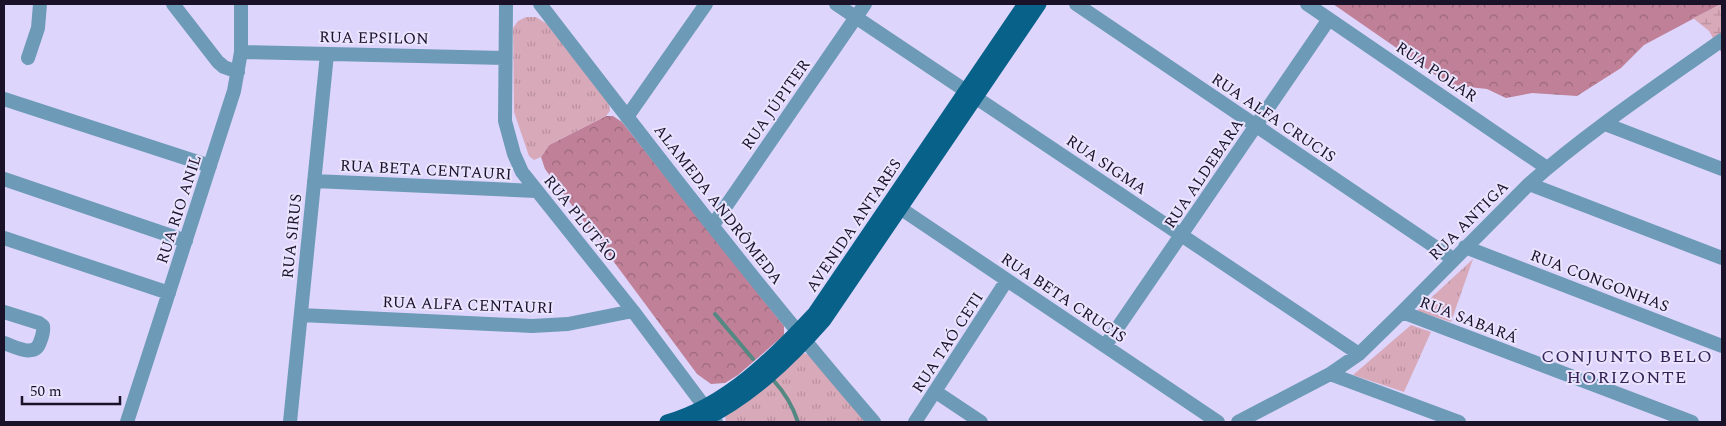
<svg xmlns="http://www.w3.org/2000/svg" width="1726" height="426" font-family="Spectral,serif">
  <defs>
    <pattern id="forest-crowns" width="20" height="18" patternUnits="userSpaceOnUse" patternTransform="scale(1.25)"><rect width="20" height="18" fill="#c08198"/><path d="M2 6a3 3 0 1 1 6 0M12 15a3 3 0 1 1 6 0" fill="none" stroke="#9b687c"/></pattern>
    <pattern id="wetland-marsh" width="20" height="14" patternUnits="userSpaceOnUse" patternTransform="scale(1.25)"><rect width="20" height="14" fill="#d8a9b9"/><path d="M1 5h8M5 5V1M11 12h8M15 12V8" fill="none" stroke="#b9909f"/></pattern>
    <pattern id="park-tufts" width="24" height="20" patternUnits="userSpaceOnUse" patternTransform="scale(1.25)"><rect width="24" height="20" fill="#d8a9b9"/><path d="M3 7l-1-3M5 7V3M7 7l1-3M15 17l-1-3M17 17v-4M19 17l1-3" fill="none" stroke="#b9909f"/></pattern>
  </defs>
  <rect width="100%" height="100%" fill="#ded5fd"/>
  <path fill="url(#forest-crowns)" d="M1333,4h388l-77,41 -23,23 -44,28 -45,-3 -26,5 -19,-9 -37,-4z
    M606,116h7l9,6 162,204v9l-46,40 -13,8 -14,1 -14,-10 -152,-205 -4,-12 8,-12z"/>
  <path fill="url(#wetland-marsh)" d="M1722,4v50l-13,-23 -16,-13z"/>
  <path fill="url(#park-tufts)" d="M526,17h10l11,7 62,80 1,7 -4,5 -57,29 -8,12 -7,3 -5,-4 -15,-44 -1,-84 5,-7z
    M1473,259l-22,63 -34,-11z
    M1411,325l20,7 -27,60 -51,-17z
    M804,353l8,3 56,66h-142l-1,-6 75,-61z"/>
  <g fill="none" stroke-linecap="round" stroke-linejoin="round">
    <path stroke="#548882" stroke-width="4" d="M715,314l38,45
      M774,381c11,12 19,26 24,41"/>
    <path stroke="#6d9bb7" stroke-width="14" d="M173,4l45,58 6,5 14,5
      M506,4l-1,117 9,33 8,18 111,139 83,111
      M540,4c109,141 217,283 334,418
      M836,4l523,350
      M1076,4l377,255
      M1307,4l240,164
      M241,52l264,6
      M28,58l10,-30 2,-24
      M4,99l206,67
      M627,117l79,-113
      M1605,124l117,45
      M4,179l182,62
      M314,181l222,10
      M1529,184l193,74
      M891,202l327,220
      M713,225l152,-221
      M4,238l165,55
      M1465,247l257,99
      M4,312l35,11 4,3c1,6 -1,11 -3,16 -5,16 -24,5 -36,1
      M1402,312l290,110
      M301,315l231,11 36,-2 65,-13
      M1105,346l224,-327
      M1330,374l129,48
      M936,392l45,30
      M127,422l107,-331 7,-39v-48
      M290,422l37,-368
      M915,422l92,-142
      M1238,422l92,-48 29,-20 43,-42 127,-128c60,-53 128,-98 193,-144"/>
    <path stroke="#086189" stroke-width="15" d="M667,422c60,-17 107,-65 148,-109l210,-309
      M699,422c49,-23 89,-61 125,-102l215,-316"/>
  </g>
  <g text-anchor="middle" stroke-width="4" stroke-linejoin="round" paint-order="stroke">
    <g font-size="16" fill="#191229" stroke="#eae4ff">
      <text transform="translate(374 37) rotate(1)" y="6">RUA EPSILON</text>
      <text transform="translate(1437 71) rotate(34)" y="6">RUA POLAR</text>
      <text transform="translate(775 104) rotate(-55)" y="6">RUA JÚPITER</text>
      <text transform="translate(1274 117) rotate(34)" y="6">RUA ALFA CRUCIS</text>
      <text transform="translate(1107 164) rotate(34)" y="6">RUA SIGMA</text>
      <text transform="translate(426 169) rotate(3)" y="6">RUA BETA CENTAURI</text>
      <text transform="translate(1203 173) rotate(-56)" y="6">RUA ALDEBARA</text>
      <text transform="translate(719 204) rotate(52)" y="6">ALAMEDA ANDRÔMEDA</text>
      <text transform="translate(178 209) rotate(-72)" y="6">RUA RIO ANIL</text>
      <text transform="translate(581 218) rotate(51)" y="6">RUA PLUTÃO</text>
      <text transform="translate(1468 220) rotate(-45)" y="6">RUA ANTIGA</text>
      <text transform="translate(853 225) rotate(-56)" y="6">AVENIDA ANTARES</text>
      <text transform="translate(291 236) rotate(-84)" y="6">RUA SIRUS</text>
      <text transform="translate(1600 280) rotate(21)" y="6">RUA CONGONHAS</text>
      <text transform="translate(1064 297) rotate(34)" y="6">RUA BETA CRUCIS</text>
      <text transform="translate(468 304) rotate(2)" y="6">RUA ALFA CENTAURI</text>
      <text transform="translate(1469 319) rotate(21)" y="6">RUA SABARÁ</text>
      <text transform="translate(947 342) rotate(-57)" y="6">RUA TAÓ CETI</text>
    </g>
    <g font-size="18" letter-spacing="1" fill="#342357" stroke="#eae4ff">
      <text x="1627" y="362">CONJUNTO BELO<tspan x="1627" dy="21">HORIZONTE</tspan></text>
    </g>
  </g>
  <rect width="1726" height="426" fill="none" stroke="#191229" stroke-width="10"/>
  <path d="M22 396v8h98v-8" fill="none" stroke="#191229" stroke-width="2.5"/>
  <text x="30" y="396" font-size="15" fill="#191229" stroke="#eae4ff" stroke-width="4" paint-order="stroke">50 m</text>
</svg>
